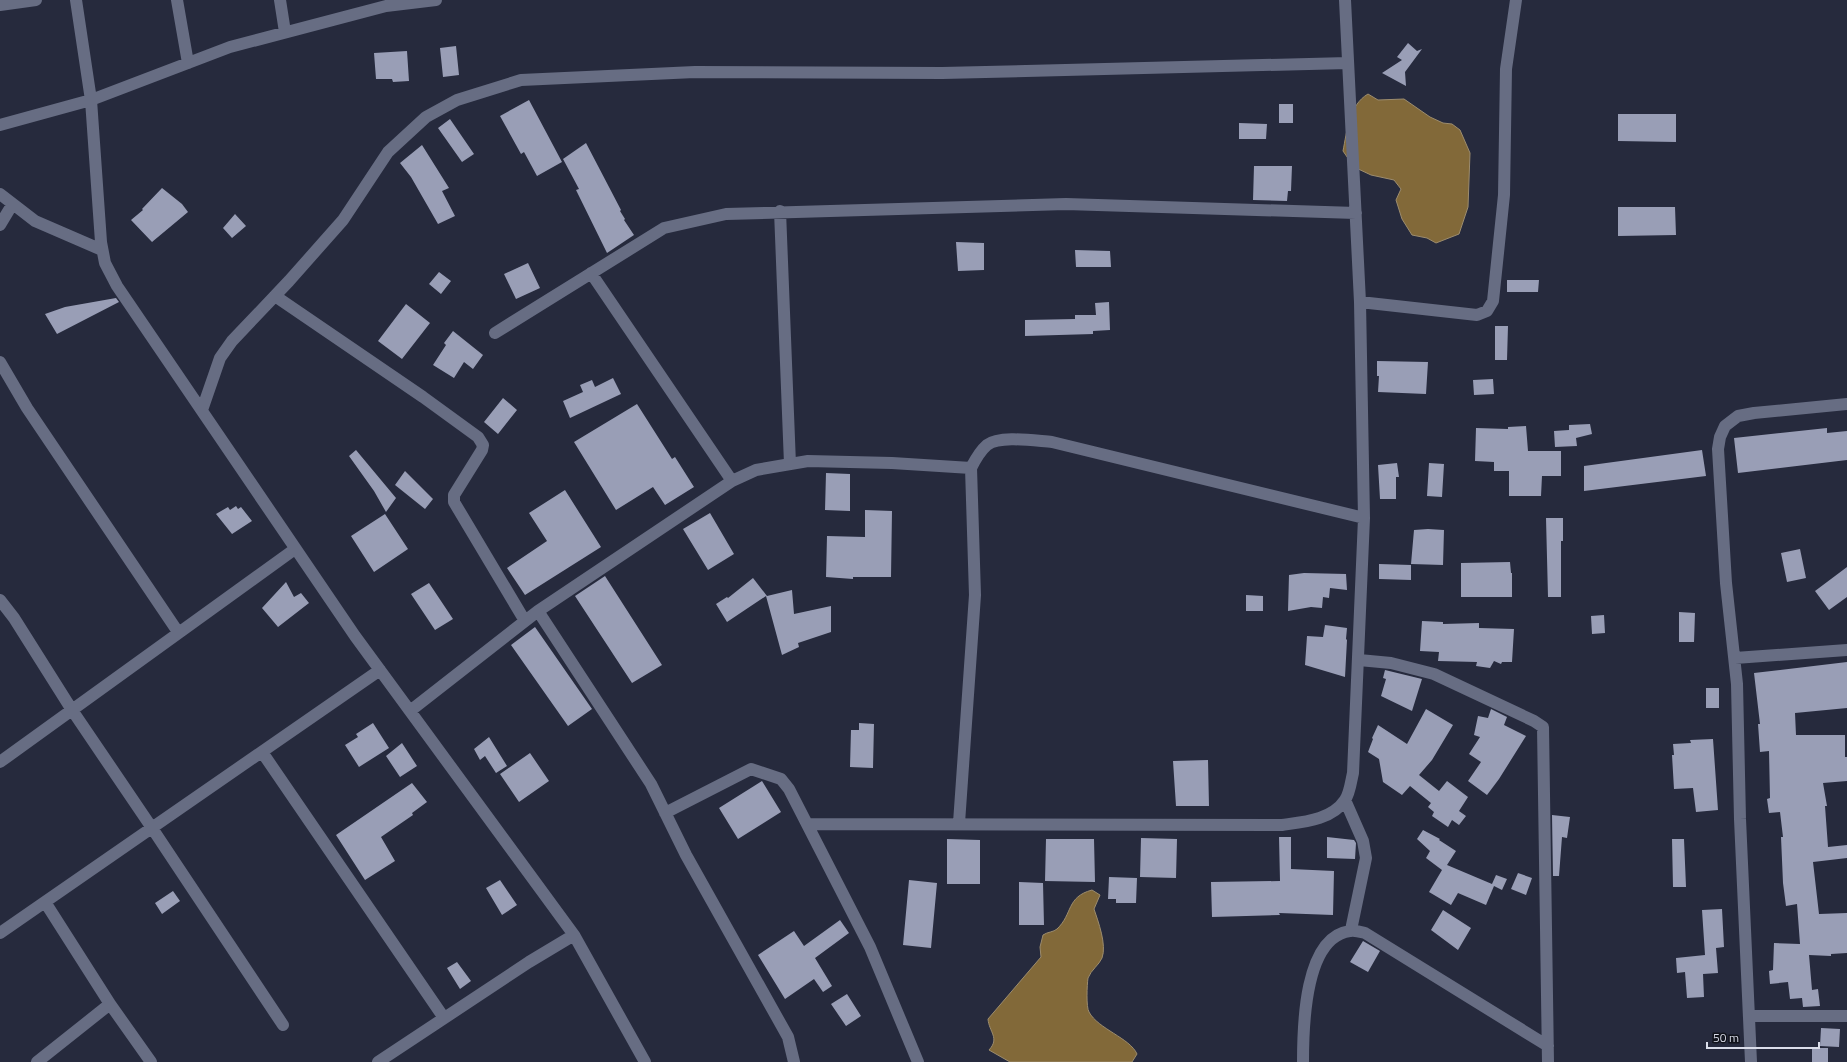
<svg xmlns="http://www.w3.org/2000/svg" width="1847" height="1062" font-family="'Titillium Web',sans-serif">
  <rect width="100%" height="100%" fill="#262a3d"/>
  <path fill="#826939" stroke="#9c8c6e" d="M1368,94l10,6 26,-1 26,18 13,6 9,1 8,6 10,23 -2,54 -9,27 -23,9 -9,-5 -15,-3 -10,-16 -6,-19 5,-11 -7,-9 -23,-5 -17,-8 -11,-16c4,-20 6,-46 25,-57z
    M1092,890l8,5 -6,14c4,12 13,36 8,49 -3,7 -11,12 -14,20 -1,7 -2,29 1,34 9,17 41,26 48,42l-5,8h-122l-21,-12c11,-12 0,-18 -1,-31l53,-62 -1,-10 3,-12c4,-3 11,-3 14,-6 16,-15 9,-32 35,-39z"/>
  <path fill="#999eb6" d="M1408,43l9,8 5,-2 -17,23 1,14 -24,-13 20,-13 -5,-3z
    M456,46l3,29 -16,2 -3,-29z
    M407,51l2,30 -16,1 -1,-3h-16l-2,-26z
    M529,100l33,62 -25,14 -13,-24 -3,2 -21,-38z
    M1279,104h14v19h-14z
    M1618,114h58v28l-58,-1z
    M450,119l24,35 -12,8 -24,-34z
    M1239,123l28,1 -1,15h-27z
    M586,143l35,67 -1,1 5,8 -1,1 10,15 -27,18 -31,-63 3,-1 -16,-30z
    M422,145l27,43 -7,3 13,25 -17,8 -27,-47 -11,-14z
    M1254,166h38l-1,25h-3l-1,10 -34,-1z
    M162,188l20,16 6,8 -36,30 -21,-22 12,-10 -1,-1z
    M1618,207h57l1,28 -58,1z
    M235,214l11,12 -14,12 -9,-10z
    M956,242l28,1v27l-26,1z
    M1075,250l35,1 1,16h-35z
    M528,263l12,25 -24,11 -12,-25z
    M439,272l12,9 -10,13 -12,-10z
    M1507,280h32l-1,12h-31z
    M116,298l3,4 -62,32 -12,-20 20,-7z
    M1109,302l1,28 -17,1v3l-68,2v-16l50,-1v-4h21l-1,-12z
    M406,304l24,19 -28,36 -24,-18z
    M1495,326h13l-1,34h-12z
    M453,331l30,24 -10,14 -9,-7 -10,16 -21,-13 13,-20 -2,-2z
    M1377,361l51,1 -2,32 -48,-2 1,-16h-2z
    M613,378l8,16 -51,24 -7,-17 20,-9 -3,-7 12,-5 3,7z
    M1493,379l1,15 -20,1 -1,-15z
    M503,398l14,12 -19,24 -14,-12z
    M637,404l35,55 3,-2 19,30 -29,18 -12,-18 -37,23 -42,-68z
    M1590,424l2,10 -16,4 1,8 -22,1 -1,-16 15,-1v-5z
    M1526,426l2,25h33v25h-19l-1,20h-32v-25h-15v-9l-19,-1 1,-33 32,1v-2z
    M1827,428v5l20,-2v29l-109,13 -4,-35z
    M356,450l40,48 -10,14 -12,-21 -25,-35z
    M1702,450l4,26 -122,15v-25z
    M1397,463l2,14h-3v22h-16l-2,-34z
    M1429,463l15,1 -2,33 -15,-1z
    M405,471l28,28 -8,10 -30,-24z
    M826,473l24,1v37l-25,-1z
    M565,490l36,57 -76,48 -18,-27 40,-27 -18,-28z
    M236,506l2,3 3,-2 11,14 -20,13 -16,-20 12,-7 2,3z
    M865,510l27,1 -1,66h-38v2l-27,-2 1,-41 38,1z
    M710,513l24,41 -26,16 -25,-41z
    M385,514l23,35 -34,23 -23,-36z
    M1546,518h17v23h-2v56h-13z
    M1428,529l16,1 -1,35 -32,-1 3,-34z
    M1800,549l6,29 -19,4 -6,-29z
    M1510,562l1,11h1v24h-51v-34z
    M1379,564l32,1v15l-32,-1z
    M1847,567v30l-18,13 -14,-19z
    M1304,573l42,1 1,16 -17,-2 -1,10 -6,-1 -1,11 -11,-1 -23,4 1,-36z
    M605,576l57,89 -30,18 -57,-87z
    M753,578l14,18 25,-6 2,24 37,-8v26l-33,11 1,4 -17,8 -16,-59 -39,26 -11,-18 11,-7 1,1z
    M286,582l8,15 7,-4 8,10 -31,24 -16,-19z
    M429,583l24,36 -18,11 -24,-36z
    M1246,595l17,1v15h-17z
    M1679,612l16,1 -1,29h-15z
    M1604,615l1,18 -13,1 -1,-18z
    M1422,621l21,1v2l36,-1v5l35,1 -2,33h-10l-1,2 -7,-3 -4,7 -14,-2 1,-4 -39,-1 1,-9 -19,-1z
    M1325,625l22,3 -1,11 1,1 -2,37 -40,-12 2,-29 16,1z
    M535,627l57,82 -24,17 -57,-81z
    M1847,662v46l-52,5 1,22h49v22h2v24l-24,2 4,23h-2l3,41 19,-2v13l-34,4 6,52 28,-1v40l-16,1v2l-22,-1 3,35 6,-1 2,17 -17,1 -1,-9 -12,1 -2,-17 -18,2 -1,-13 4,-1 1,-27 26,1 -3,-40 -11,2 -3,-23 -2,-46h2l-3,-25 -11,1 -2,-14 3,-1 -1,-47 -9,1 -2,-28h2l-6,-51z
    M1385,670l37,9 -10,32 -31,-15 5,-17 -3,-1z
    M1706,688h13v20h-13z
    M1426,709l27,16 -21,35 -13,15 20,16 8,-10 21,16 -9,14 7,5 -7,9 -7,-5 -4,7 -16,-11 2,-4 -6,-5 3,-4 -21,-17 -8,9 -19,-13 -4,-23 -11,-7 5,-13 -1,-1 6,-13 29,19z
    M1491,709l16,8 -3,8 22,11 -27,43 -12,16 -19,-14 13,-19 -12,-8 11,-17 -6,-2 4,-19 10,2z
    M373,723l16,25 -30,19 -14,-22 13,-8 -2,-3z
    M859,723l15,1 -1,44 -23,-1 1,-37h8z
    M489,737l18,29 -11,7 -11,-17 -5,4 -6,-11z
    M1713,739l5,71 -22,2 -3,-24 -19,1 -2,-34h2l-1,-11 18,-1 -1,-3z
    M402,743l15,23 -17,11 -14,-21z
    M530,753l19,28 -30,21 -19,-28z
    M1208,760l1,46h-33l-3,-45z
    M762,781l19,31 -43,27 -19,-31z
    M412,783l15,19 -15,11 1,2 -32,22 14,24 -30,19 -29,-45z
    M1552,815l18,2 -3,21 -5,-1 -3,39h-6z
    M1423,830l17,9 -1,1 17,11 -9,14 45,19 4,-9 11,4 -5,11 -8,-4 -8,19 -28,-12 -7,12 -22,-13 13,-22 -16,-12 4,-7 -13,-12z
    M1279,837h12v32l43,2 -1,44 -54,-2 1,2 -68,2 -1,-35 69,-1z
    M1327,837l27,3 2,3 -1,16 -28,-1z
    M1141,838l36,1 -1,39 -36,-1z
    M947,839l33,1v44h-33z
    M1046,839h48l1,43 -50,-1z
    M1672,839h12l2,48h-13z
    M1518,873l14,5 -6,17 -15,-6z
    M1109,877l28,1 -1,25h-20v-4h-8z
    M500,880l17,25 -15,10 -16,-27z
    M909,880l28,3 -6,65 -28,-3z
    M1019,882l24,1 1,42h-25z
    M173,891l7,10 -18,13 -7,-11z
    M1722,909l2,38 -8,1 2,25 -15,1 1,23 -17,1 -2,-26 -8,1 -1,-15 29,-3 -3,-45z
    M1443,910l28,18 -13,22 -27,-20z
    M840,920l9,13 -34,25 17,28 -9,6 -9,-13 -29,20 -27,-44 36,-24 10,15z
    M1363,941l17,10 -12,21 -18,-10z
    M457,962l14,19 -11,8 -13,-21z
    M847,994l14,22 -15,10 -15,-22z
    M1821,1028l19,1 -1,18 -19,-1z
    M1812,1048h16v14h-16z"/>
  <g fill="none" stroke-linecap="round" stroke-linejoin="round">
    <path stroke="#676d83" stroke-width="12" d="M76,0l15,100 10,142 4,21 12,23 238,350 219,299 71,127
      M177,0l11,63
      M280,0l5,32
      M0,5l36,-5
      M0,125l91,-25 139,-53 156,-41 50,-6
      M0,194l35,27 67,29
      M780,211l10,253
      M0,225l12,-20
      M591,273l141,208
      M275,296l148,101 55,40 5,8 -1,5 -28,45v7l71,119
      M1360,302l117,13 10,-4 6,-10 11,-106 2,-126 10,-69
      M495,333l169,-105 62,-14 340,-10 290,9
      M0,362l27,46 151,224
      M202,410l18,-52 12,-17 57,-60 54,-61 45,-68 38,-35 31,-17 64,-20 174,-8 247,1 406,-10
      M0,600l14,18 58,92 80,118 131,197
      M538,611l113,173 35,71 102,182 6,25
      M1735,658l112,-8
      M1359,660l32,3 43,11 100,47 9,6 5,335
      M410,711l128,-100 194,-130 24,-11 52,-9 84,2 79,5
      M262,752l182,266
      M0,762l295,-213
      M1345,800l18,41 3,17 -15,72
      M665,813l86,-44 30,10 8,10 81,158 48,115
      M959,823l16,-228 -4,-127c4,-8 9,-17 16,-23 13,-10 49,-4 65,-3l312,76
      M807,824l475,1c21,-3 50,-5 63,-25 5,-7 6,-19 8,-27l11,-255 -4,-216 -15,-302
      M45,902l65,102 41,58
      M0,933l380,-263
      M1749,1016h98
      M37,1062l73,-58
      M378,1062l151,-100 45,-27
      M1303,1062c0,-35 1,-125 47,-131 5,-1 11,1 15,2l183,113
      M1751,1062l-11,-243 -3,-135 -11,-101 -8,-134 2,-12 5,-11 13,-10 16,-3 93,-9"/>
  </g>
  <path d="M1707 1042v6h112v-6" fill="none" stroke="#daddea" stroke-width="2"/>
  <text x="1713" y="1042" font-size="12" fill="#daddea" stroke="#11131b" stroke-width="3" paint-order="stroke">50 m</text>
</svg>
